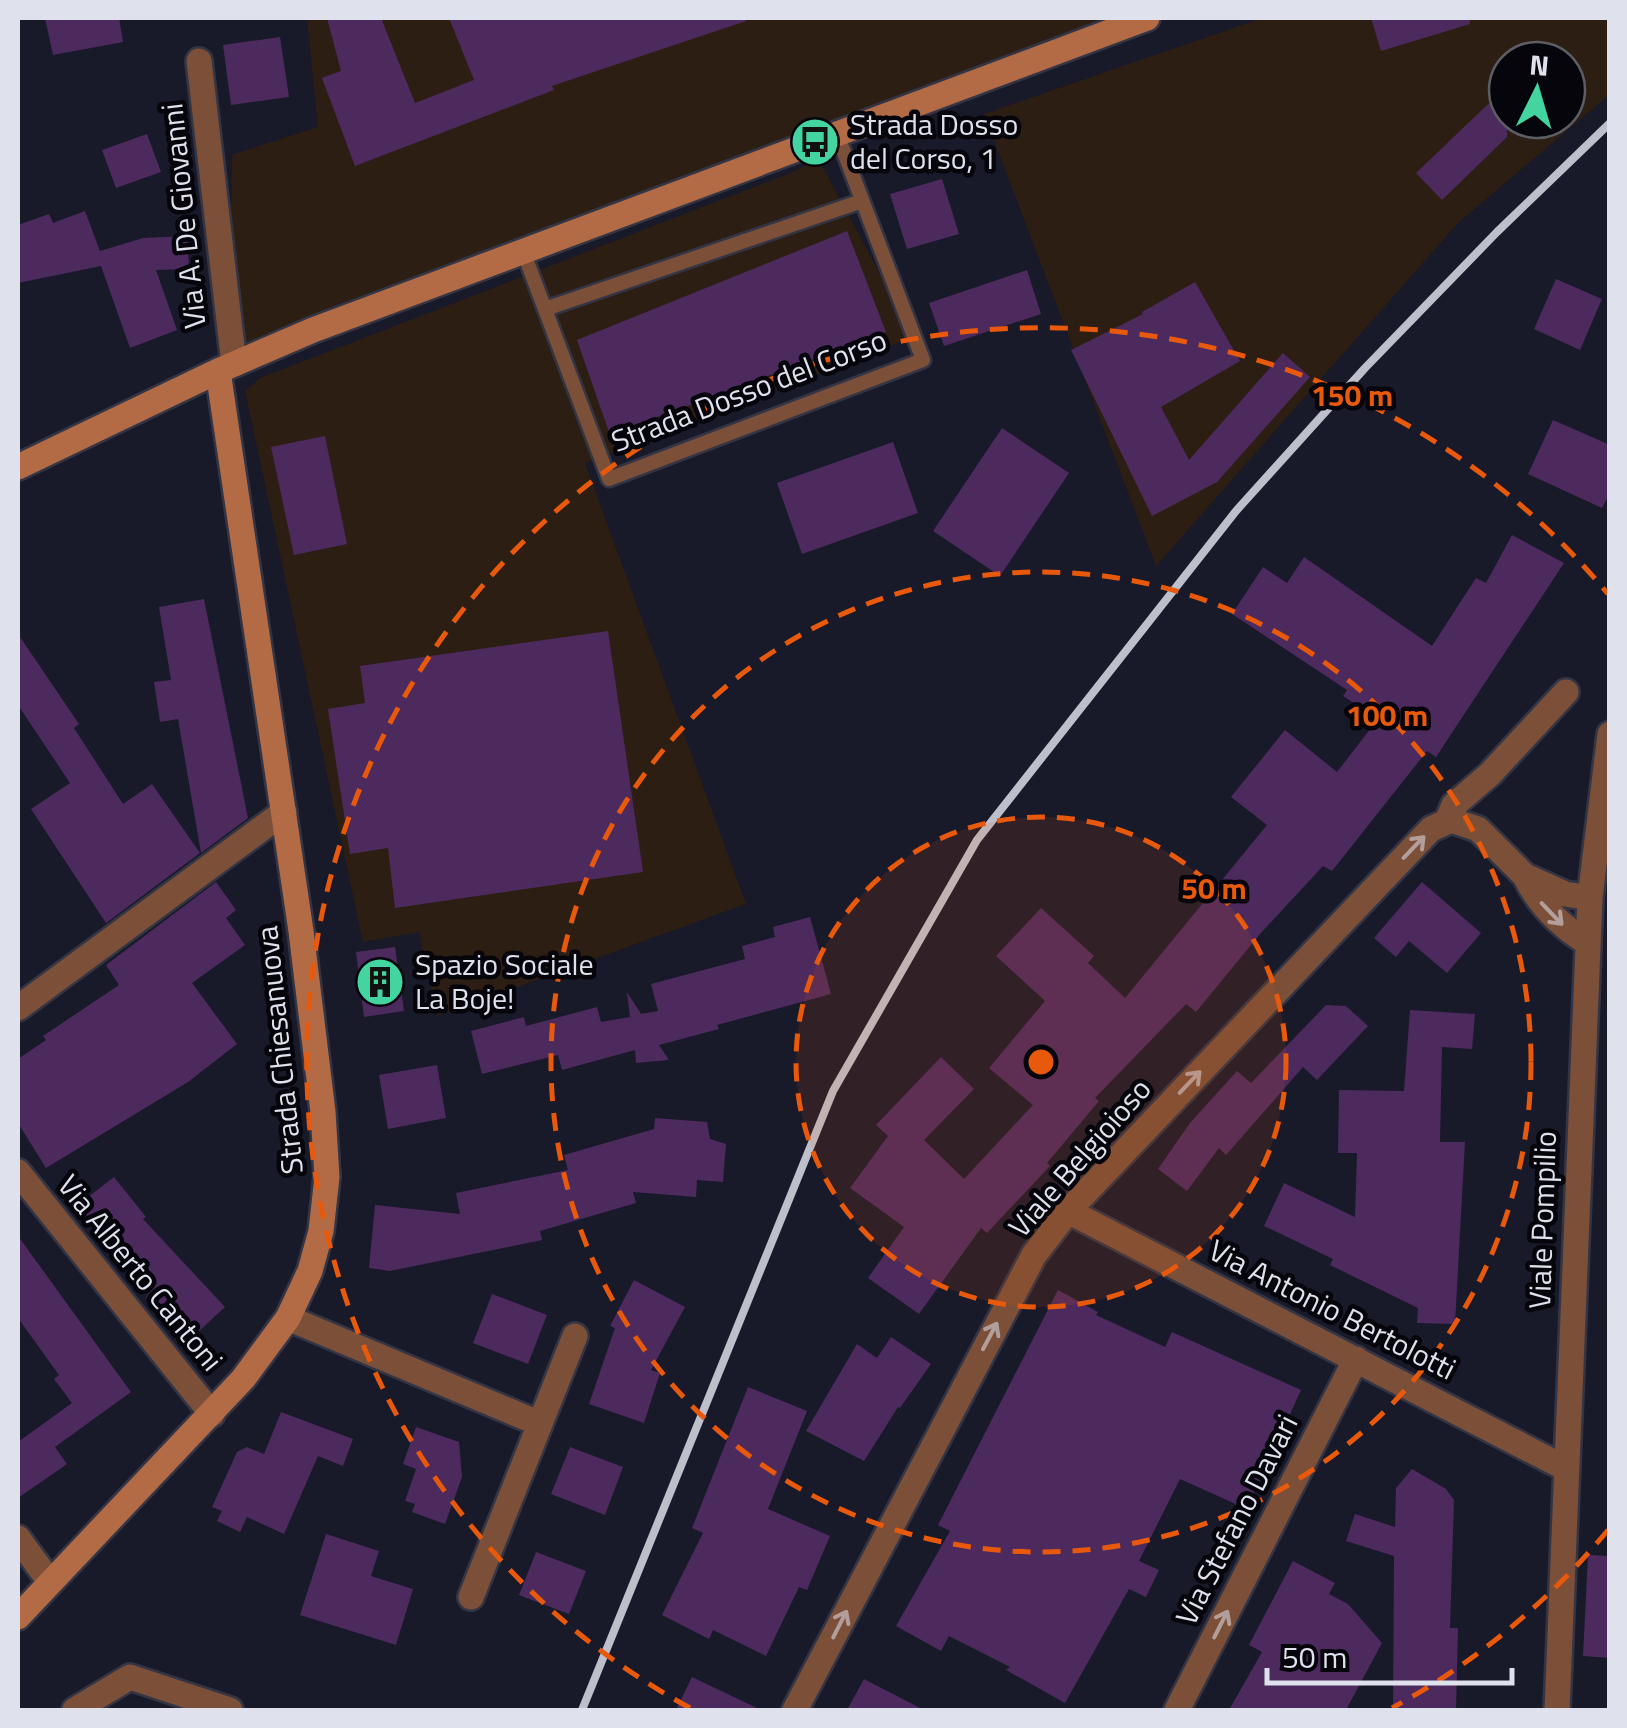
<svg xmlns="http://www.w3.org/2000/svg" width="1627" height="1728" font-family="'Titillium Web',sans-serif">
  <rect width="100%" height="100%" fill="#181929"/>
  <path fill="#2d1e14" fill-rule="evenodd" d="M307,18h807l-884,330 2,-193 86,-28z
    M1262,18h347v77l-151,128 -302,343 -172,-452zM1507,60h60v60h-60z
    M815,160h4l95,177 -329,126 161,441 -309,112 -18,-84 -56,10 -118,-551 15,-13 533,-206z"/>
  <path fill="#4d2a5e" d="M45,18h74l4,24 -70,13z
    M327,18h54l34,85 59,-23 -25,-62h296l1,3 -194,65 2,4 -199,76 -33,-88 19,-7z
    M1371,18h98l1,6 -89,27z
    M280,37l9,60 -58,8 -8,-60z
    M1507,86v51l-65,63 -26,-27z
    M147,134l14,38 -45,16 -14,-38z
    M942,179l17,55 -52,15 -17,-55z
    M85,211l15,40 43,-13 44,-2 2,33 -33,1 21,60 -47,18 -29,-82 -83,17v-58l31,-11 4,9z
    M847,231l39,101 -276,103 -33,-95z
    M1027,270l14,44 -97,32 -15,-43z
    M1556,279l46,20 -22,51 -46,-21z
    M1195,282l45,79 -79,46 28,53 94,-107 27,24 -93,105 -65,34 -81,-166 72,-36 -1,-2z
    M1553,420l57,25v48l-8,15 -74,-34z
    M1002,428l67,45 -69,103 -67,-45z
    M325,436l22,108 -53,11 -23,-108z
    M893,442l25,71 -116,41 -25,-71z
    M1512,535l52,28 -128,194 -9,-6 -95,120 -9,-5 -63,68 -64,78 -10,-8 -91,94 4,3 -52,62 3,3 -63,67 -6,-5 -62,86 -51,-36 36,-51 -54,-39 38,-52 -12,-11 65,-68 33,32 -50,51 40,39 69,-74 -44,-37 56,-67 -49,-45 45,-48 53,48 -6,7 37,35 142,-173 -36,-28 54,-67 52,42 41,-53 -35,-23 4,-6 -115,-76 31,-47 24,16 17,-26 128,89 44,-68 10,5z
    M204,599l44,219 -47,35 -23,-134 -18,3 -6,-40 17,-2 -12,-73z
    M608,631l35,241 -248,36 -7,-60 -38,6 -22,-145 37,-6 -5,-37z
    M18,634l61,90 -5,4 49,76 29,-20 48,69 -94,70 -75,-114 39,-26 -52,-78z
    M216,882l20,28 -10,8 19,27 -53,38 45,61 -49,38 -142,86 -28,-45v-64l28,-19 -3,-4 76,-51 -13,-20z
    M1422,882l59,51 -34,40 -38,-32 -13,16 -22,-19z
    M810,917l21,77 -114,31 2,4 -60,16 10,15 -33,3 -1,-13 -73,20 -4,-15 -76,19 -11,-43 53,-14 2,9 71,-19 4,15 29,-5 -3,-25 14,22 17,-3 -7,-27 94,-25 -3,-13 33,-9 -2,-10z
    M395,947l9,64 -40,6 -8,-65z
    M1326,1005l20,1 22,20 -51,54 -14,-13 -77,88 -7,-7 -32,43 -29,-22 32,-46 47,-52 14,12z
    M1410,1010l65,4 -3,35 -30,-2 -2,95h25l-10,182 -38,-1 1,-15 -88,-43 3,-6 -69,-33 20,-43 71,34 2,-64h-19l1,-63 65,1z
    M437,1065l9,53 -58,11 -9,-54z
    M655,1118l52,4 3,17 16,5 -3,38 -26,-2 -1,17 -63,-5 3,11 -96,28 2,9 -152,31 -21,-3 6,-63 85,9 -4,-21 112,-23 -4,-15 90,-26z
    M114,1177l32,40 -3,2 82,88 -41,38 -38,-48 11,-14 -41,-42 -6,4 -32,-40z
    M18,1236l113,156 -76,55 12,17 -49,34v-56l54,-39 -18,-24 5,-4 -41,-57z
    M634,1280l51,27 -34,63 9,3 -16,50 -55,-19 26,-76 -5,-2z
    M1058,1290l40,22 -2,3 69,32 7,-15 129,58 -54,119 -67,-30 -41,82 20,9 -13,27 -17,-8 -64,114 -59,-33 4,-3 -61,-31 -8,15 -45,-25 54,-95 -12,-6z
    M492,1294l55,21 -19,49 -55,-21z
    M891,1337l40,27 -31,44 -2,-1 -34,54 -58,-30 51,-87 20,14z
    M748,1387l59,24 -39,98 62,27 -23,54 -8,-3 -33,69 -53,-26 -4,9 -47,-24 41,-82 -11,-5z
    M281,1412l72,27 -10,27 -25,-10 -34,78 -37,-17 -7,15 -23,-11 5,-10 -10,-4 25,-55 10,-5 17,7z
    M416,1427l43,15 3,35 -17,47 -33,-12 3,-8 -10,-3 11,-32 -13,-5z
    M570,1447l53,20 -18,48 -54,-21z
    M1412,1469l34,20 8,11 -4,128h8l-2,82h-63l1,-154 -48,-15 9,-27 40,13 1,-39z
    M326,1534l53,17 -8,25 42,13 -17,56 -96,-30z
    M536,1552l50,19 -17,43 -50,-19z
    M1588,1555l22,1v102l-27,-2z
    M1293,1561l42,22 -6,11 19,10 34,39 -36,67h-117l33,-58 -13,-7z
    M692,1677l69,33h-85z
    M864,1679l60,31h-77z"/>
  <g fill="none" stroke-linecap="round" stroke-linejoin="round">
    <g stroke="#343544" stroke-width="19">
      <path id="service" d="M523,251l86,228 314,-119 -86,-226
        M545,309l317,-108"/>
    </g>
    <g stroke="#343544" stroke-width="30">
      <path id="minor" d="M199,61l35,303
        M1447,821l7,-16 36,-31 76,-82
        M1588,943c-28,-17 -49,-38 -63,-67l40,18 25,4
        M18,1008l266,-196
        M18,1172l194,242
        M1068,1211l497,257
        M288,1318l250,105
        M18,1538l32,44
        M471,1597l104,-261
        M75,1710l55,-33 100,33
        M795,1710l239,-455 34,-44 363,-382 20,-9 27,9 47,47
        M1177,1710l179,-351
        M1557,1710l33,-812 20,-164"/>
    </g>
    <g stroke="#343544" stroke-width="30">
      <path id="secondary" d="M18,467l200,-96 95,-41 834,-312
        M18,1617l225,-238 45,-61 22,-47 11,-40 6,-54 -4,-65 -22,-181 -83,-560"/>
    </g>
    <use href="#service" stroke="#7c4f38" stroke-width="14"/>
    <use href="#minor" stroke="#7c4f38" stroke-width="25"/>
    <use href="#secondary" stroke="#b36b46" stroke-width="25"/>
    <path stroke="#bdbfcb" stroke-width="8" d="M582,1710l251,-619 144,-251 259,-329 129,-143 132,-136 113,-109"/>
  </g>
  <defs><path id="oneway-shaft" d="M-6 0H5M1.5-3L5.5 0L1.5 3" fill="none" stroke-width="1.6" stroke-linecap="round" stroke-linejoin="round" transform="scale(2.5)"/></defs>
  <g stroke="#b29f9b">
    <use href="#oneway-shaft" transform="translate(1414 847) rotate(-46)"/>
    <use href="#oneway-shaft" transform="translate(1552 914) rotate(46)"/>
    <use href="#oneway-shaft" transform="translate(1190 1082) rotate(-46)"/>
    <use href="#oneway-shaft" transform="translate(990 1336) rotate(-62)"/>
    <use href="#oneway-shaft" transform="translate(840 1624) rotate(-63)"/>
    <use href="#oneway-shaft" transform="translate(1221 1624) rotate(-63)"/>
  </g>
  <circle cx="1041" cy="1062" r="245" fill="#e8590c" fill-opacity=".12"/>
  <g fill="none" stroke="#e8590c" stroke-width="5" stroke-dasharray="18 12">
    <circle cx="1041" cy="1062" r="245"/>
    <circle cx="1041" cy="1062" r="490"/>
    <path d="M1608 1530A735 735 0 0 1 1392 1708M690 1708A735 735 0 1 1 1608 594"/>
  </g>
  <defs>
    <g id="bus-disc" transform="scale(2.5)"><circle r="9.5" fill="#43d4a0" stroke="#05050b"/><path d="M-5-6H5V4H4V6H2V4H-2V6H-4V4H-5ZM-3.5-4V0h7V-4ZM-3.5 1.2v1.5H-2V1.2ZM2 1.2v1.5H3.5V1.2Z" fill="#111"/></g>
    <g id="building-disc" transform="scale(2.5)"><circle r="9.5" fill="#43d4a0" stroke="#05050b"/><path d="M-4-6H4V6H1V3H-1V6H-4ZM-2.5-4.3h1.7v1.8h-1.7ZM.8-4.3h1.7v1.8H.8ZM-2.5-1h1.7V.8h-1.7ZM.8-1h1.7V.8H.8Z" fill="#111"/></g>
  </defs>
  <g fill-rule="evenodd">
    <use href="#bus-disc" x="815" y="142"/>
    <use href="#building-disc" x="380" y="982"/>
  </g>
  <g text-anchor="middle" stroke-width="9" stroke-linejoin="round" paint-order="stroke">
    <g font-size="30" fill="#dfe1ec" stroke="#05050b" text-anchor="start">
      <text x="850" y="135">Strada Dosso<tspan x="850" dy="34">del Corso, 1</tspan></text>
      <text x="415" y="975">Spazio Sociale<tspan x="415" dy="34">La Boje!</tspan></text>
    </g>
    <g font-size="30" fill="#dfe1ec" stroke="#05050b">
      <text transform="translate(184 216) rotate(-96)" y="10">Via A. De Giovanni</text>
      <text transform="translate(749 391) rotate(-21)" y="10">Strada Dosso del Corso</text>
      <text transform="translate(280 1050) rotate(-96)" y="10">Strada Chiesanuova</text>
      <text transform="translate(1080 1158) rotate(-49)" y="10">Viale Belgioioso</text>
      <text transform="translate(1543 1220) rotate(-88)" y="10">Viale Pompilio</text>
      <text transform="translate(140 1273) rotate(51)" y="10">Via Alberto Cantoni</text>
      <text transform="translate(1332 1310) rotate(27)" y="10">Via Antonio Bertolotti</text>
      <text transform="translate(1237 1520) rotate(-63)" y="10">Via Stefano Davari</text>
    </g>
  </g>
  <circle cx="1041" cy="1062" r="15" fill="#e8590c" stroke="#05050b" stroke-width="5"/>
  <g font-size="30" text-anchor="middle" font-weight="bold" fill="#e8590c" stroke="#05050b" stroke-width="9" stroke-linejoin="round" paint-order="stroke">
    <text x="1352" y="406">150 m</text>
    <text x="1387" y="726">100 m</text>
    <text x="1214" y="899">50 m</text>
  </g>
  <rect width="1627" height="1728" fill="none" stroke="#dfe1ec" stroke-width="40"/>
  <g transform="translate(1537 90) rotate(5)"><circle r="48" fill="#05050b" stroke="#5c5d65" stroke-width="2.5"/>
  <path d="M0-8L18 38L0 25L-18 38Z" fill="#43d4a0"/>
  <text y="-15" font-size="28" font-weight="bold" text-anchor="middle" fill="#dfe1ec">N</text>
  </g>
  <path d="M1267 1668v15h245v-15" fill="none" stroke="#dfe1ec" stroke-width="5"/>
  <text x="1282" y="1668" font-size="30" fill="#dfe1ec" stroke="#05050b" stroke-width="8" paint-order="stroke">50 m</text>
</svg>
